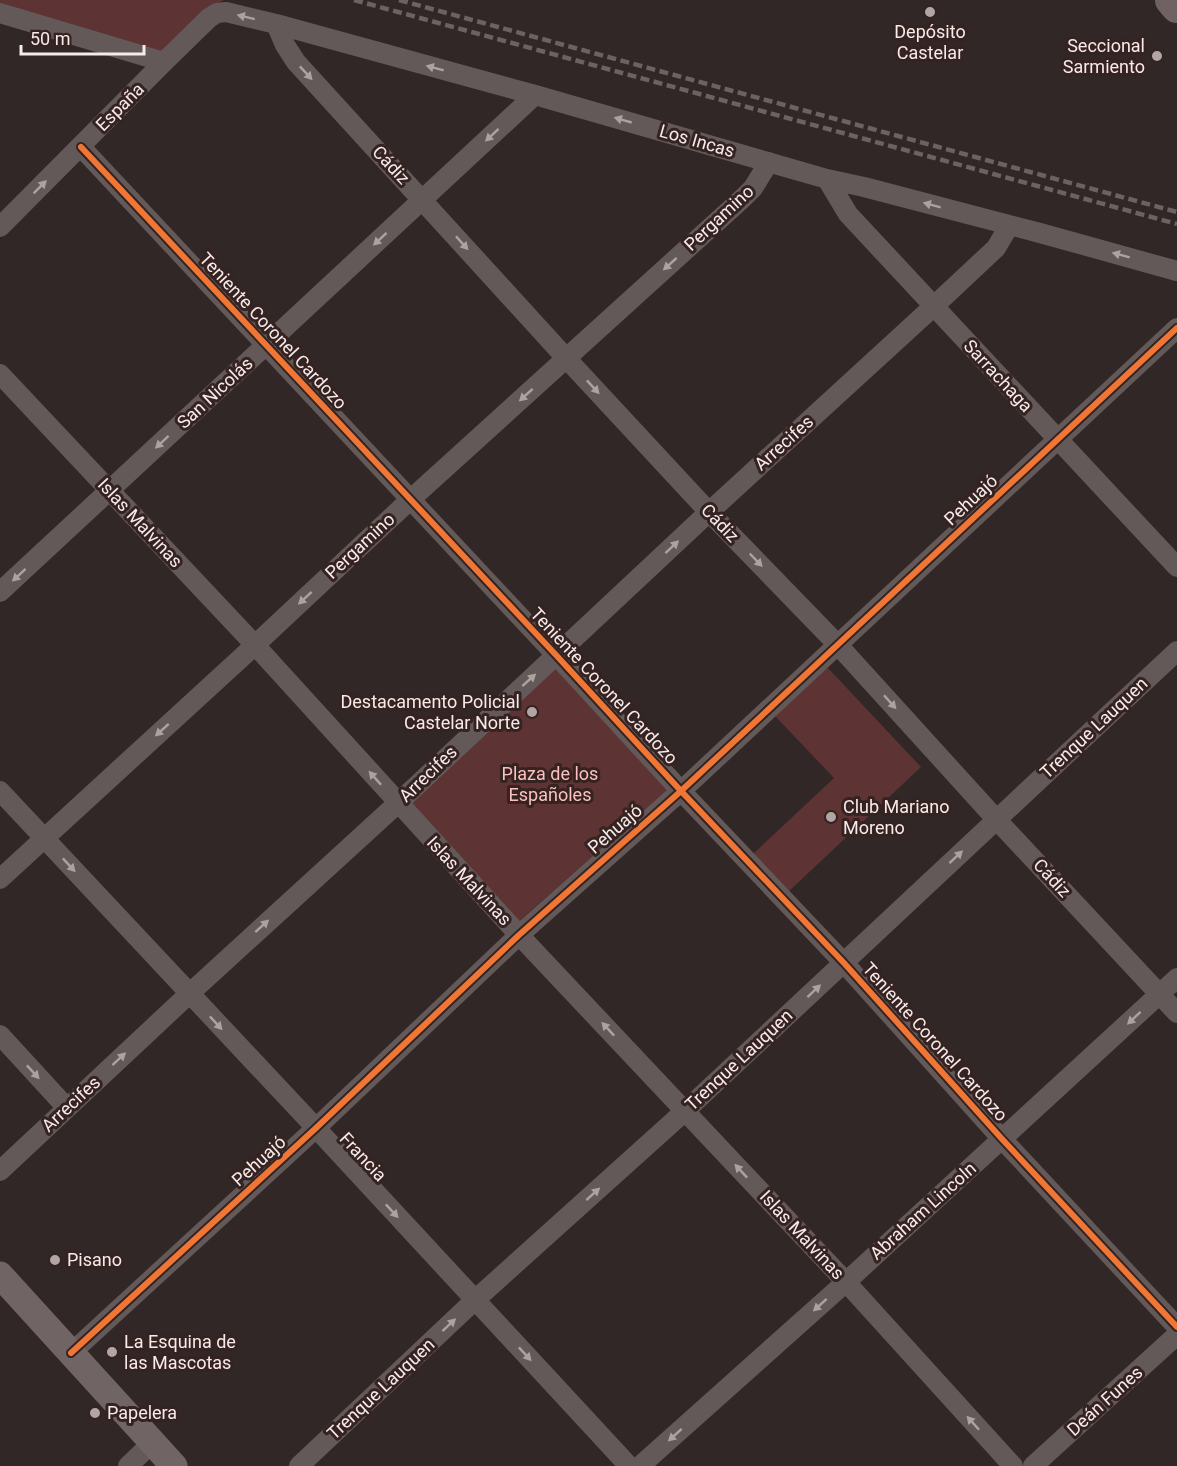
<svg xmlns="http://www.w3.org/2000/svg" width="1177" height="1466" font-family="Roboto,sans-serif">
  <rect width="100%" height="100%" fill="#312726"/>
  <path fill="#5e3333" d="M0,0h224l-14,7 -49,45 -161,-48z
    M556,666l114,122 -151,133 -108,-117z
    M827,667l94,100 -134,126 -35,-38 82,-77 -59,-62z"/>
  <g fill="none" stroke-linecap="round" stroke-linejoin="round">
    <path stroke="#645959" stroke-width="20" d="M0,13l164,49
      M276,24l9,21 11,17 270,296 143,154 129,133 158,174 181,194
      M81,147l475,508 125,136 163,172 158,176 175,188
      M827,179l21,35 329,353
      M0,227l164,-165 45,-44 8,-5 9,-1 50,12 259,71 292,84 37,8 176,46 137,38
      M0,374l255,271 264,290 327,347 167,184
      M0,592l535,-497
      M0,791l316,337 313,338
      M0,879l255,-234 156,-146 332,-301 10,-10 16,-26
      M0,1035l67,73
      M0,1171l189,-177 209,-191 311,-291 225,-206 62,-58 13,-22
      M71,1353l245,-225 203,-193 162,-144 496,-463
      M128,1466l24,-23
      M299,1466l176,-166 210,-189 492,-460
      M640,1466l206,-184 331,-304
      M1033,1466l144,-131"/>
    <path stroke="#716464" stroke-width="27" d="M0,1275l174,191"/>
    <path stroke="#706262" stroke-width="32" d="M1171,0l6,7"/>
    <path stroke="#6c6262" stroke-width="4.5" stroke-dasharray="9 4.5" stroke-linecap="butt" d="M354,0l823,224
      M399,0l778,212"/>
    <g stroke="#352322" stroke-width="10">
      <path id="cycleway" d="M81,147l475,508 125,136 163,172 158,176 175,188
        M71,1353l245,-225 203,-193 162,-144 496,-463"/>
    </g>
    <use href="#cycleway" stroke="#f07635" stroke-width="6"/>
  </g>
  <defs><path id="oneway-solid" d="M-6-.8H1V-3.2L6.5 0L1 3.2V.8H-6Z" transform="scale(1.5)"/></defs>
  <g fill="#aea2a1">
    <use href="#oneway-solid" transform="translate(246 17) rotate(-166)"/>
    <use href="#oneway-solid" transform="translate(435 68) rotate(-165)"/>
    <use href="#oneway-solid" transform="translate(306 73) rotate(47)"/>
    <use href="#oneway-solid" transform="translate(623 120) rotate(-164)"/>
    <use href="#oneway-solid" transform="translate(492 135) rotate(137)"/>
    <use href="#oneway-solid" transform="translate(40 187) rotate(-45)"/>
    <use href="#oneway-solid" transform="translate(932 205) rotate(-165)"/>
    <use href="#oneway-solid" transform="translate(380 239) rotate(137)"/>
    <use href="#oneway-solid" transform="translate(462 243) rotate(48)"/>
    <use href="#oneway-solid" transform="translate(1121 255) rotate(-165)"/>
    <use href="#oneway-solid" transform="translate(670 264) rotate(138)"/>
    <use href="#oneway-solid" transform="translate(593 387) rotate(47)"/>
    <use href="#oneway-solid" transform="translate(526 395) rotate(138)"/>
    <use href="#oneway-solid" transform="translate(162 442) rotate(137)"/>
    <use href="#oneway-solid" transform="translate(672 547) rotate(-43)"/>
    <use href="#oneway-solid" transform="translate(756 560) rotate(46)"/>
    <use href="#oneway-solid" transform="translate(19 575) rotate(137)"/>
    <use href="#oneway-solid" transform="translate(305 598) rotate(137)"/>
    <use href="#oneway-solid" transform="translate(529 680) rotate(-42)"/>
    <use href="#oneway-solid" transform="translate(890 702) rotate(48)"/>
    <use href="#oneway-solid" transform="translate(162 730) rotate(138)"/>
    <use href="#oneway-solid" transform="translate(375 778) rotate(-132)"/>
    <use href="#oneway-solid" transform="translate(956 857) rotate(-43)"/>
    <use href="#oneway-solid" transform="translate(69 865) rotate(47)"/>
    <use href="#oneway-solid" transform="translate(262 926) rotate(-42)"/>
    <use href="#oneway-solid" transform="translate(814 991) rotate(-43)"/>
    <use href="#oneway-solid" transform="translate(1134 1018) rotate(137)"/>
    <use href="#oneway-solid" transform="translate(216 1023) rotate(47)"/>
    <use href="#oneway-solid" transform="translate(608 1029) rotate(-133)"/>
    <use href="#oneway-solid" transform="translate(119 1059) rotate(-43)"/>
    <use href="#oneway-solid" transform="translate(33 1072) rotate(47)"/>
    <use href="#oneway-solid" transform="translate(741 1171) rotate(-133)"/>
    <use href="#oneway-solid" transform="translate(593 1194) rotate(-42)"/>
    <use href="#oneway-solid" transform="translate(392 1211) rotate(47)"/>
    <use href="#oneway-solid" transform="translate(820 1305) rotate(138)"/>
    <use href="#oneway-solid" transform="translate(449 1325) rotate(-43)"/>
    <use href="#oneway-solid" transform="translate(525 1354) rotate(47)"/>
    <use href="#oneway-solid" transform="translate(973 1423) rotate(-132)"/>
    <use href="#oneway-solid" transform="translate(675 1435) rotate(138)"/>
  </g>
  <g fill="#b2a6a5" stroke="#352322" stroke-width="2">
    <circle cx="930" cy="12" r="6"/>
    <circle cx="1157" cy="56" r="6"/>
    <circle cx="532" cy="712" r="6"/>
    <circle cx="831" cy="817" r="6"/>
    <circle cx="55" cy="1260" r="6"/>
    <circle cx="112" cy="1352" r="6"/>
    <circle cx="95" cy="1413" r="6"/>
  </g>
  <g text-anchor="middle" stroke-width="6" stroke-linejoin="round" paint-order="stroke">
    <g font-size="18" fill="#f7eae9" stroke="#352322" text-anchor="start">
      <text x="930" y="38" text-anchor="middle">Depósito<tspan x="930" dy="21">Castelar</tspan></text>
      <text x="1145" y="52" text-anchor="end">Seccional<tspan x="1145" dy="21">Sarmiento</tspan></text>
      <text x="520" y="708" text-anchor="end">Destacamento Policial<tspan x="520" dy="21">Castelar Norte</tspan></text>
      <text x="843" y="813">Club Mariano<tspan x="843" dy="21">Moreno</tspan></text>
      <text x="67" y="1266">Pisano</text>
      <text x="124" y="1348">La Esquina de<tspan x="124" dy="21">las Mascotas</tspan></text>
      <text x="107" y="1419">Papelera</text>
    </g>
    <g font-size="18" fill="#f7eae9" stroke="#352322">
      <text transform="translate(120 107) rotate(-45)" y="6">España</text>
      <text transform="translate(697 141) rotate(16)" y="6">Los Incas</text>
      <text transform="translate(391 165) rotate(47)" y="6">Cádiz</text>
      <text transform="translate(719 218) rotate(-43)" y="6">Pergamino</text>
      <text transform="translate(273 331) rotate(47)" y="6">Teniente Coronel Cardozo</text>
      <text transform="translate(998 376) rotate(47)" y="6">Sarrachaga</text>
      <text transform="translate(215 393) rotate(-43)" y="6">San Nicolás</text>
      <text transform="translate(784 443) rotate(-42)" y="6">Arrecifes</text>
      <text transform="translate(971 500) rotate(-43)" y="6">Pehuajó</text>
      <text transform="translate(140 523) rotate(47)" y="6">Islas Malvinas</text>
      <text transform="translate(720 523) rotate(46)" y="6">Cádiz</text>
      <text transform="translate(360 546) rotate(-43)" y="6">Pergamino</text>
      <text transform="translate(604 686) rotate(47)" y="6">Teniente Coronel Cardozo</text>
      <text transform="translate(1094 728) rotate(-43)" y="6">Trenque Lauquen</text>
      <text transform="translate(428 774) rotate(-44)" y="6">Arrecifes</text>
      <text transform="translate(615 829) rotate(-41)" y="6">Pehuajó</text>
      <text transform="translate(1052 878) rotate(47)" y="6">Cádiz</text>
      <text transform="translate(469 881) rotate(47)" y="6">Islas Malvinas</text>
      <text transform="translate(935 1042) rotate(48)" y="6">Teniente Coronel Cardozo</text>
      <text transform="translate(739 1060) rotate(-43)" y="6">Trenque Lauquen</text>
      <text transform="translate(71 1104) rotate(-43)" y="6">Arrecifes</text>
      <text transform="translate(363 1157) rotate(47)" y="6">Francia</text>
      <text transform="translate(259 1161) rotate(-42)" y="6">Pehuajó</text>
      <text transform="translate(923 1211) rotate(-42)" y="6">Abraham Lincoln</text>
      <text transform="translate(802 1235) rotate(47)" y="6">Islas Malvinas</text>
      <text transform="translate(381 1389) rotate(-43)" y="6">Trenque Lauquen</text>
      <text transform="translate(1105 1401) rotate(-42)" y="6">Deán Funes</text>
    </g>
    <g font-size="18" fill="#fdc0be" stroke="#352322">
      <text x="550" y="780">Plaza de los<tspan x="550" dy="21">Españoles</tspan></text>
    </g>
  </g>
  <path d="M21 45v9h123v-9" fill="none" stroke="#f7eae9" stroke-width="3"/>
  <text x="30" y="45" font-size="18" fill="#f7eae9" stroke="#352322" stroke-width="4.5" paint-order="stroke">50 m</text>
</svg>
